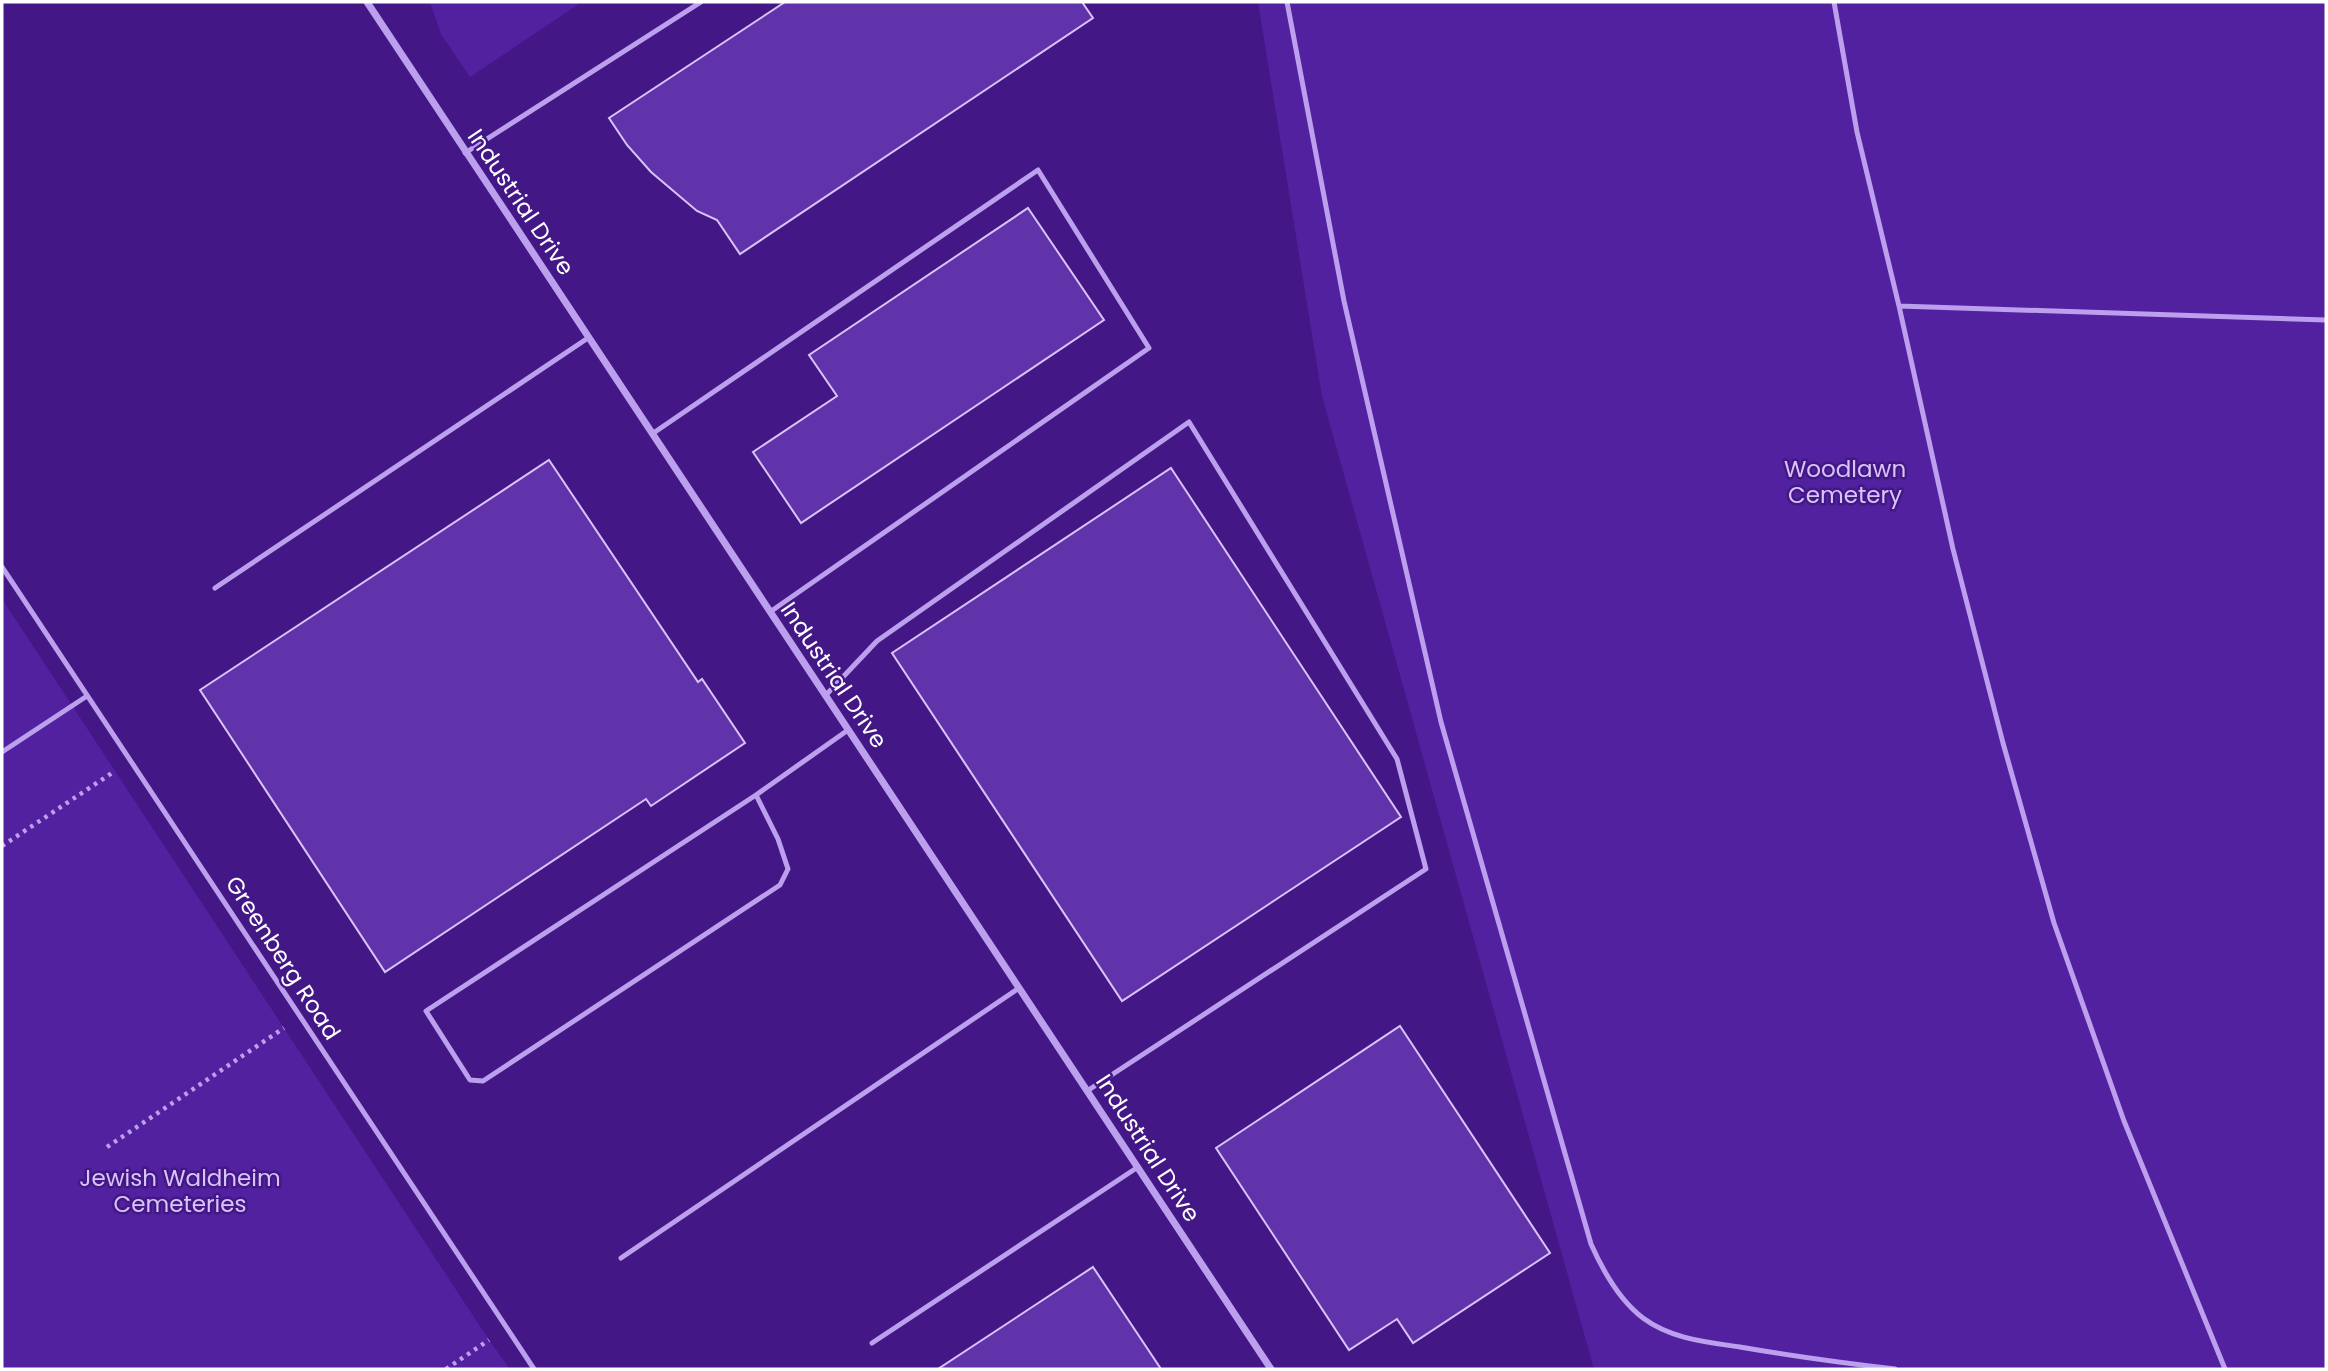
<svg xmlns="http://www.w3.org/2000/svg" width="2328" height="1371" font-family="Poppins,sans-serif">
  <rect width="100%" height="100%" fill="#431886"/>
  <path fill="#5121a0" d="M430,2h152l-112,75 -29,-43z
    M1258,2h1068v1367h-732l-272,-973z
    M2,599l487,741 21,29h-508z"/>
  <path fill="#6133aa" stroke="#d8c4f9" stroke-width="2" d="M785,2h297l11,16 -353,236 -23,-34 -20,-9 -46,-39 -24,-27 -18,-27z
    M1028,208l76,112 -303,203 -48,-71 84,-56 -28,-41z
    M549,460l149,222 4,-3 43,64 -94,63 -5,-7 -261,173 -185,-282z
    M1171,468l230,349 -279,184 -230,-348z
    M1400,1026l150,227 -137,90 -16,-24 -48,31 -133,-202z
    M1093,1267l68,102h-223z"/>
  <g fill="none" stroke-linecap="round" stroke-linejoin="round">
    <path stroke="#bc9fed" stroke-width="4.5" stroke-dasharray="3.5 5" stroke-linecap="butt" d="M2,846l113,-75
      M107,1147l177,-119
      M446,1369l43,-29"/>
    <path stroke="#bc9fed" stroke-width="5" d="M1287,2l57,299 97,421 150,522c12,27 28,56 52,74 28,21 64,24 97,29 52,9 103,16 155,22
      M1834,2l23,130 42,174 54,243 50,194 51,180 70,198 101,248
      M465,153l236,-151
      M1899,306l427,14
      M652,434l386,-264 111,178 -379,264
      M2,567l532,802
      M215,588l373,-250
      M825,696l52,-55 312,-219 208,337 29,110 -339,222
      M2,752l85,-56
      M756,795l22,44 10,30 -8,16 -297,196 -13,-1 -44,-69 330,-216 92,-65
      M621,1258l398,-270
      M872,1343l266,-176"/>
    <path stroke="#bc9fed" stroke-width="7" d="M367,2l904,1367"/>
  </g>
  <g text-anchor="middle" stroke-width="5" stroke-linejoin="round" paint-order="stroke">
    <g font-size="23" fill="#fff" stroke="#431886">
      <text transform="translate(521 202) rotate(56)" y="8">Industrial Drive</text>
      <text transform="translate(834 675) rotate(56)" y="8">Industrial Drive</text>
      <text transform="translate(283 958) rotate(57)" y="8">Greenberg Road</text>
      <text transform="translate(1148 1148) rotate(57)" y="8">Industrial Drive</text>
    </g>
    <g font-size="23" fill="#d8c4f9" stroke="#431886">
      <text x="1845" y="477">Woodlawn<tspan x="1845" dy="26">Cemetery</tspan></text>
      <text x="180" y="1186">Jewish Waldheim<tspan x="180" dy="26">Cemeteries</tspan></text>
    </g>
  </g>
  <rect width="2328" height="1371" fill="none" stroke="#ffffff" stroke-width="7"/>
</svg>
